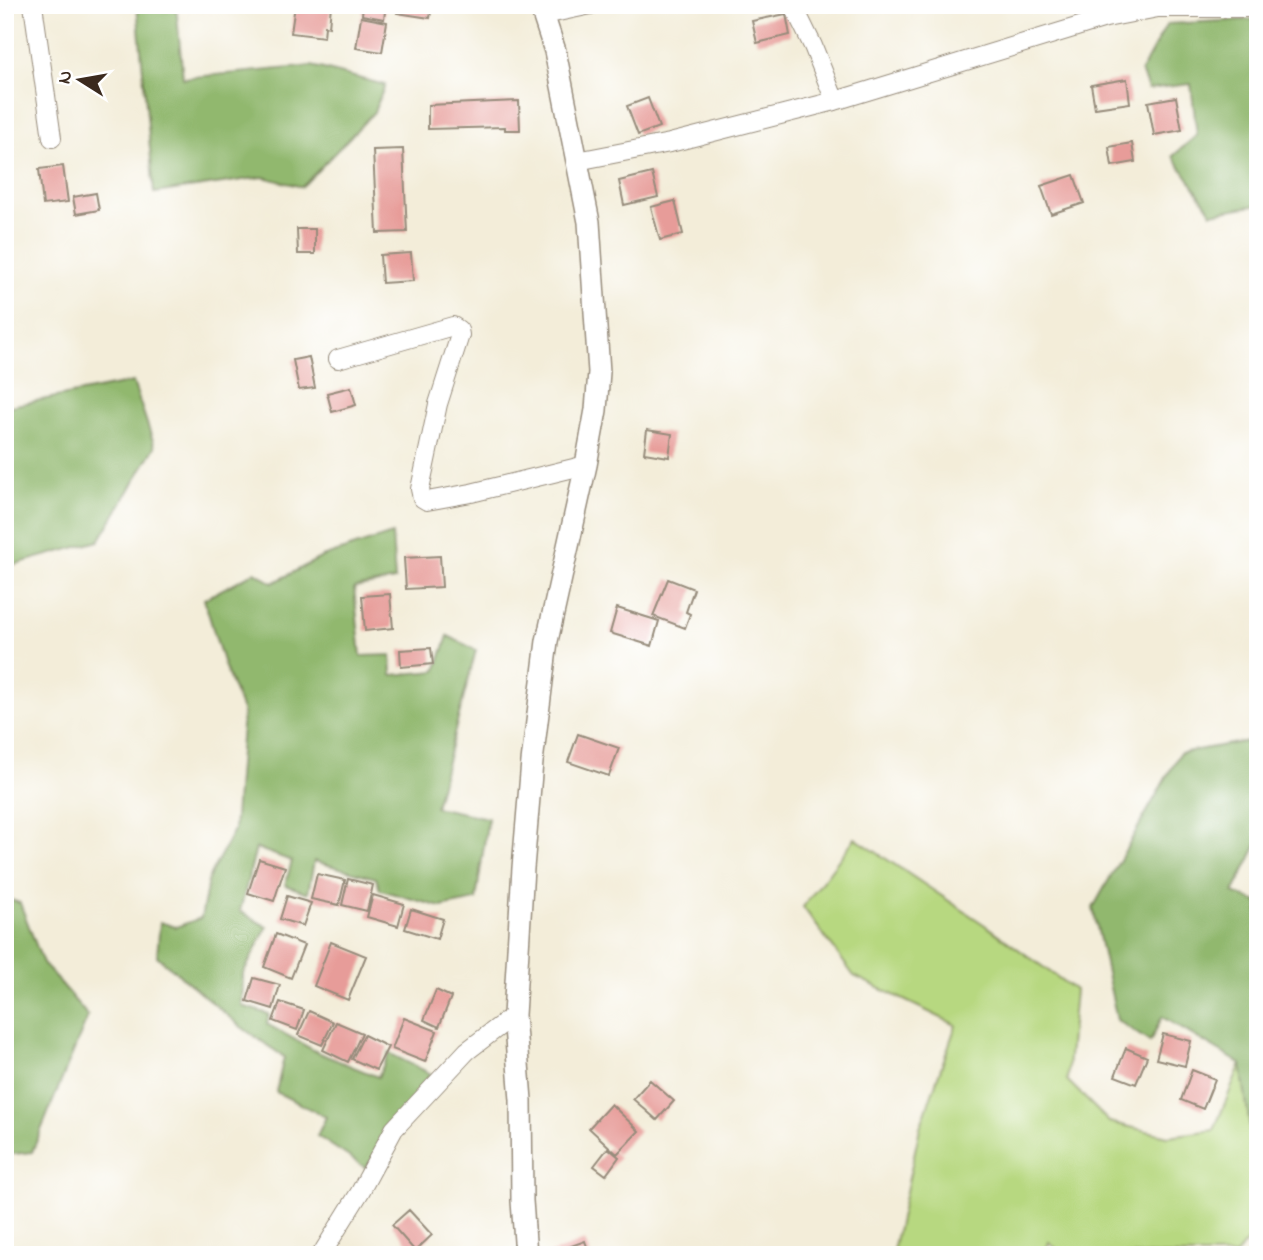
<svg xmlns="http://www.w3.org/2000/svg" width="1263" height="1260" font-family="'Indie Flower',sans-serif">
  <rect width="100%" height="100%" fill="#fff"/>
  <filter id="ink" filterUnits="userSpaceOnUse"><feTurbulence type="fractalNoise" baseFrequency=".0143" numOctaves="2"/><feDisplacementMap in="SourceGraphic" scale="14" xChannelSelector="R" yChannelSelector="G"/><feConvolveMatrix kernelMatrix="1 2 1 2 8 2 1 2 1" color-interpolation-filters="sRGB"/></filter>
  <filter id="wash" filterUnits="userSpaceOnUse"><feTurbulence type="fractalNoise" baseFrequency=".00686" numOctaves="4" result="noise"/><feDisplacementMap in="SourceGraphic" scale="28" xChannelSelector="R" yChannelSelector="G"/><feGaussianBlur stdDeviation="1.57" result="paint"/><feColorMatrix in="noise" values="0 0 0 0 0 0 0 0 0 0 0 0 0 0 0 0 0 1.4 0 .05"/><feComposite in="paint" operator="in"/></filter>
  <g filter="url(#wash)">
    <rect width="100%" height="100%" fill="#f3edd9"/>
    <path fill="#b7d880" stroke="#79814f" stroke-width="2" d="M855,838l130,87 90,65 -8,90 42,42 59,14 46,-6 27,-66 17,119v45l-22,27h-173l-14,-13 -5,13h-152l28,-127 36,-103 -102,-49 -51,-69z"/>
    <path fill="#91b86e" stroke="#667146" stroke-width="2" d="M137,5h39l7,73 129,-12 73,19 -11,27 -72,75 -39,-10 -109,16z
      M1258,19v186l-46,8 -39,-57 24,-21 -6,-51 -43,5 -7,-18 26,-47z
      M133,382l22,65 -56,94 -94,26v-160z
      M392,534l3,46 -41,8 7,68 30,-1 1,20 44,-4 12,-35 28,14 -41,157 53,11 -12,82 -35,7 -61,-17 -4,-12 -62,-17 -6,32 -23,-8 7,-24 -36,-13 -16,63 27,16 -24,47 -1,32 27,8 -2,10 52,29 59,24 11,-24 42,21 -65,94 -49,-32 9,-19 -50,-25 8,-35 -44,-31 -83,-70 3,-34 16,5 25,-9 8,-41 25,-47 9,-117 -19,-48 -20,-66 51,-27 18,11 49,-26z
      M1254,740l4,33v70l-25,50 25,9v281l-17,-119 -79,-47 -12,25 -33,-22 -24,-112 87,-155z
      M5,898l15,5 23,60 45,53 -56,136 -27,3z"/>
    <g id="blocks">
      <path fill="#e79c99" d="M295,5h36l-2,22 -4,-1 -1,11 -33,-4z
        M363,5h23l-2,14 -22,-4z
        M399,5h33l-2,13 -33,-5z
        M786,14l4,21 -33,8 -5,-22z
        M361,17l26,5 -5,30 -26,-4z
        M1127,79l3,24 -35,5 -4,-23z
        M1176,97l6,33 -28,5 -6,-33z
        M648,98l11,29 -21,8 -11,-29z
        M519,101l1,29h-15v-3l-77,2v-24z
        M1132,143l3,19 -23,4 -3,-19z
        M403,149l4,83 -30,1 -4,-83z
        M63,166l5,36 -25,3 -4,-36z
        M652,173l6,24 -34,8 -5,-24z
        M1074,175l10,28 -33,11 -10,-28z
        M96,193l3,17 -23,4 -3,-17z
        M675,201l8,33 -23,6 -9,-33z
        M297,229h18v25h-17z
        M411,253l2,28 -31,2 -2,-28z
        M309,357l6,31 -16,2 -6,-30z
        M351,387l5,18 -24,7 -5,-19z
        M647,430l25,4 -3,23 -25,-4z
        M440,556l2,31 -36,2 -2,-31z
        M668,579l26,10 -8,23 4,2 -5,14 -32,-12z
        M390,594l3,34 -28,3 -3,-35z
        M617,608l42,13 -7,25 -42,-13z
        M431,648l2,16 -32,3 -1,-17z
        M578,734l41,14 -10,28 -41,-14z
        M259,859l26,8 -11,34 -26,-8z
        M317,874l28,6 -6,25 -28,-6z
        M348,879l25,6 -6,26 -25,-6z
        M373,895l31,9 -6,22 -31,-9z
        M287,896l24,7 -8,23 -23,-7z
        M411,909l32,10 -6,20 -32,-10z
        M276,934l28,11 -13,33 -27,-11z
        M331,942l35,14 -18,44 -34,-14z
        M254,978l26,7 -7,24 -26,-8z
        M436,990l15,7 -12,30 -15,-7z
        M280,1002l24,8 -7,20 -24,-9z
        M309,1011l24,11 -11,23 -24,-10z
        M404,1018l33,13 -12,31 -33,-13z
        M336,1022l26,11 -14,29 -25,-12z
        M1163,1034l28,7 -6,25 -29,-7z
        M364,1035l24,12 -12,23 -24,-11z
        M1126,1048l21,9 -11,27 -21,-8z
        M1192,1070l23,9 -12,30 -22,-9z
        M650,1080l24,21 -17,19 -24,-21z
        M611,1104l28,27 -22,23 -28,-26z
        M608,1148l11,9 -13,18 -12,-9z
        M409,1210l23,25 -17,16 -23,-26z
        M585,1241l5,14h-41v-1z"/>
    </g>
  </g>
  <g filter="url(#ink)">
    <use href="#blocks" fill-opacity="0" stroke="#978c7c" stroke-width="2"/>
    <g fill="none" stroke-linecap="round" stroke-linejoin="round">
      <g stroke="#978c7c" stroke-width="20">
        <path id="minor" d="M33,5l19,133
          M793,5l20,41 22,55
          M544,15l47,-10
          M577,161l93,-18 165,-42 271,-83 52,-10h100
          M338,359l115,-33 6,4 1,5 -22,69 -18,85 2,9 5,3 44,-8 115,-28
          M321,1255l39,-63 34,-63 73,-78 47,-36"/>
      </g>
      <g stroke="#978c7c" stroke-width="24">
        <path id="tertiary" d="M526,1255l-4,-54 -1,-101 -7,-85 9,-147 9,-106 15,-121 39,-176 10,-55 3,-38 -10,-150 -34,-171 -15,-46"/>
      </g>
      <use href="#minor" stroke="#fff" stroke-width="18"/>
      <use href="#tertiary" stroke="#fff" stroke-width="21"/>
    </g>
  </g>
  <rect width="1263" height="1260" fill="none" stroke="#fff" stroke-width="28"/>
  <g transform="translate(80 80) rotate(281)" stroke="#ffffff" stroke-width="5" paint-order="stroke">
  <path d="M0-5L12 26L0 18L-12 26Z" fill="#3b2a1e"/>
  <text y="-10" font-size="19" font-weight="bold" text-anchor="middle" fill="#3b2a1e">N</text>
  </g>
</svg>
